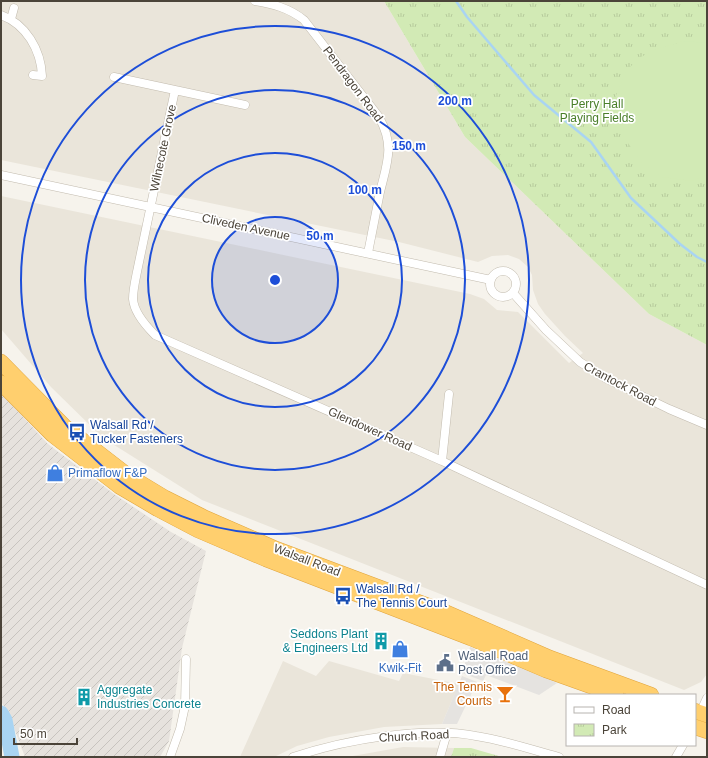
<svg xmlns="http://www.w3.org/2000/svg" width="708" height="758" font-family="Arial,sans-serif">
  <defs>
    <pattern id="industrial-furrows" width="10" height="10" patternUnits="userSpaceOnUse"><rect width="10" height="10" fill="#e6e2dd"/><path d="M-1 1l2-2M0 10L10 0M9 11l2-2" fill="none" stroke="#c7c3be"/></pattern>
    <pattern id="park-tufts" width="24" height="20" patternUnits="userSpaceOnUse"><rect width="24" height="20" fill="#d2eab5"/><path d="M3 7l-1-3M5 7V3M7 7l1-3M15 17l-1-3M17 17v-4M19 17l1-3" fill="none" stroke="#b6ca9c"/></pattern>
  </defs>
  <rect width="100%" height="100%" fill="#f6f3ec"/>
  <path fill="#eae5da" d="M1,1h383l81,136 184,177 58,31v329l-6,8 -17,8 -482,-190 -99,-62 -52,-51 -50,-58v-133l469,98 14,5 13,11 21,2 51,51 14,-10 -18,-17 -20,-22 -7,-10 -5,-14 -1,-15 -4,-8 -9,-8 -11,-4 -16,1 -14,6 -79,-20 -398,-82z
    M283,661l33,15 13,-15 70,20 4,-8 56,11 -17,40 -58,3 -55,10 -32,9 -23,11h-34z
    M403,747l51,1 -3,9h-104z"/>
  <path fill="url(#industrial-furrows)" d="M1,393l47,51 66,50 57,38 35,19 -24,97 -13,93 -9,16h-135l-15,-40 -9,-16z"/>
  <path fill="url(#park-tufts)" d="M384,1h323v344l-58,-31 -184,-177z
    M454,748h17l31,9h-51z"/>
  <path fill="#d2eab5" d="M684,41l23,2v132l-15,6 -30,-4 -20,-14 -26,-37v-30l9,-23 12,-14 17,-9z"/>
  <path fill="#e5e3e0" d="M470,647l87,36 -18,12 -53,-20 -3,6 -21,-8z
    M462,676l15,6 -20,42h-15z"/>
  <g fill="none" stroke-linecap="round" stroke-linejoin="round">
    <path stroke="#a9d4f2" stroke-width="2.5" d="M456,1l11,16 67,78 57,47 40,56 49,46 17,13 10,5"/>
    <path stroke="#a9d4f2" stroke-width="15" d="M1,713l4,7 7,37"/>
    <g stroke="#c2bbae" stroke-width="9">
      <path id="street" d="M255,1c18,3 34,7 49,19l75,97c16,29 8,46 1,75 -4,20 -8,41 -12,61
        M1,15c25,9 40,35 41,61l-9,-1
        M11,19l3,-11
        M114,77l131,28
        M175,90l-37,177c-2,10 -5,22 -5,32 1,13 13,27 22,36l287,126 265,124
        M1,175l490,105
        M490 284a13 13 0 1 1 26 0a13 13 0 1 1-26 0Z
        M513,293l33,37 34,32 27,17 29,14 33,16 38,16
        M442,461l7,-67
        M699,715l8,-17
        M170,757l10,-28 5,-23 1,-47
        M293,757c51,-17 129,-31 183,-21 27,4 56,14 83,21
        M440,757l7,-24
        M676,757l7,-12"/>
    </g>
    <g stroke="#e0a43c" stroke-width="16">
      <path id="highway" d="M1,362l64,65 62,48 38,23 38,19 73,32 171,64 103,45 101,37
        M1,383l52,52 66,51 39,23 40,21 68,29 205,79 75,32 70,25
        M695,711l12,4
        M695,727l12,4"/>
    </g>
    <use href="#street" stroke="#fff" stroke-width="8"/>
    <use href="#highway" stroke="#ffcf6e" stroke-width="15"/>
  </g>
  <circle cx="275" cy="280" r="63" fill="#1d4ed8" fill-opacity=".12"/>
  <g fill="none" stroke="#1d4ed8" stroke-width="2">
    <circle cx="275" cy="280" r="63"/>
    <circle cx="275" cy="280" r="127"/>
    <circle cx="275" cy="280" r="190"/>
    <circle cx="275" cy="280" r="254"/>
  </g>
  <defs>
    <g id="bus-bare" transform="scale(1.38)"><path d="M-5-6H5V4H4V6H2V4H-2V6H-4V4H-5ZM-3.5-4V0h7V-4ZM-3.5 1.2v1.5H-2V1.2ZM2 1.2v1.5H3.5V1.2Z" fill="#1a4fb4" stroke="#fff" stroke-width="2.5" paint-order="stroke"/></g>
    <g id="shop-bare" transform="scale(1.38)"><path d="M-5-2.5h2.3a2.7 3.5 0 0 1 5.4 0H5L5.5 6h-11ZM-1.5-2.5h3a1.5 2.3 0 0 0-3 0Z" fill="#3f7fe0" stroke="#fff" stroke-width="2.5" paint-order="stroke"/></g>
    <g id="building-bare" transform="scale(1.38)"><path d="M-4-6H4V6H1V3H-1V6H-4ZM-2.5-4.3h1.7v1.8h-1.7ZM.8-4.3h1.7v1.8H.8ZM-2.5-1h1.7V.8h-1.7ZM.8-1h1.7V.8H.8Z" fill="#0f9aa8" stroke="#fff" stroke-width="2.5" paint-order="stroke"/></g>
    <g id="civic-bare" transform="scale(1.38)"><path d="M-.6-6.5H3V-4.5H.6V-3L4-1V1h2V6H-6V1h2V-1L-.6-3ZM-1.2 2.5V6h2.4V2.5Z" fill="#5c6f8a" stroke="#fff" stroke-width="2.5" paint-order="stroke"/></g>
    <g id="bar-bare" transform="scale(1.38)"><path d="M-6-5H6L.8 .8V4.5H3.5V6h-7V4.5H-.8V.8Z" fill="#e8710a" stroke="#fff" stroke-width="2.5" paint-order="stroke"/></g>
  </defs>
  <g fill-rule="evenodd">
    <use href="#bus-bare" x="77" y="432"/>
    <use href="#shop-bare" x="55" y="473"/>
    <use href="#bus-bare" x="343" y="596"/>
    <use href="#building-bare" x="381" y="641"/>
    <use href="#shop-bare" x="400" y="649"/>
    <use href="#civic-bare" x="445" y="663"/>
    <use href="#bar-bare" x="505" y="694"/>
    <use href="#building-bare" x="84" y="697"/>
  </g>
  <g text-anchor="middle" stroke-width="3.5" stroke-linejoin="round" paint-order="stroke">
    <g font-size="12" fill="#4b4439" stroke="#fff">
      <text transform="translate(353 84) rotate(53)" y="4">Pendragon Road</text>
      <text transform="translate(163 148) rotate(-78)" y="4">Wilnecote Grove</text>
      <text transform="translate(246 227) rotate(12)" y="4">Cliveden Avenue</text>
      <text transform="translate(620 384) rotate(28)" y="4">Crantock Road</text>
      <text transform="translate(370 429) rotate(24)" y="4">Glendower Road</text>
      <text transform="translate(307 560) rotate(21)" y="4">Walsall Road</text>
      <text transform="translate(414 736) rotate(-3)" y="4">Church Road</text>
    </g>
    <g font-size="12" fill="#4a7f2a" stroke="#fff">
      <text x="597" y="108">Perry Hall<tspan x="597" dy="14">Playing Fields</tspan></text>
    </g>
    <g font-size="12" fill="#164399" stroke="#fff" text-anchor="start">
      <text x="90" y="429">Walsall Rd /<tspan x="90" dy="14">Tucker Fasteners</tspan></text>
      <text x="356" y="593">Walsall Rd /<tspan x="356" dy="14">The Tennis Court</tspan></text>
    </g>
    <g font-size="12" fill="#366cbe" stroke="#fff" text-anchor="start">
      <text x="68" y="477">Primaflow F&amp;P</text>
      <text x="400" y="672" text-anchor="middle">Kwik-Fit</text>
    </g>
    <g font-size="12" fill="#0d838f" stroke="#fff" text-anchor="end">
      <text x="368" y="638">Seddons Plant<tspan x="368" dy="14">&amp; Engineers Ltd</tspan></text>
      <text x="97" y="694" text-anchor="start">Aggregate<tspan x="97" dy="14">Industries Concrete</tspan></text>
    </g>
    <g font-size="12" fill="#4e5e75" stroke="#fff" text-anchor="start">
      <text x="458" y="660">Walsall Road<tspan x="458" dy="14">Post Office</tspan></text>
    </g>
    <g font-size="12" fill="#c56008" stroke="#fff" text-anchor="end">
      <text x="492" y="691">The Tennis<tspan x="492" dy="14">Courts</tspan></text>
    </g>
  </g>
  <circle cx="275" cy="280" r="6" fill="#1d4ed8" stroke="#fff" stroke-width="2"/>
  <g font-size="12" text-anchor="middle" font-weight="bold" fill="#1d4ed8" stroke="#fff" stroke-width="3.5" stroke-linejoin="round" paint-order="stroke">
    <text x="455" y="105">200 m</text>
    <text x="409" y="150">150 m</text>
    <text x="365" y="194">100 m</text>
    <text x="320" y="240">50 m</text>
  </g>
  <rect width="708" height="758" fill="none" stroke="#4b4439" stroke-width="4"/>
  <rect x="566" y="694" width="130" height="52" fill="#ffffff" stroke="#b7b4b0"/>
  <rect x="574" y="707" width="20" height="6" fill="#ffffff" stroke="#b7b4b0"/>
  <text x="602" y="714" font-size="12" fill="#4b4439">Road</text>
  <rect x="574" y="724" width="20" height="12" fill="url(#park-tufts)" stroke="#b7b4b0"/>
  <text x="602" y="734" font-size="12" fill="#4b4439">Park</text>
  <path d="M14 738v6h63v-6" fill="none" stroke="#4b4439" stroke-width="2"/>
  <text x="20" y="738" font-size="12" fill="#4b4439" stroke="#ffffff" stroke-width="3" paint-order="stroke">50 m</text>
</svg>
